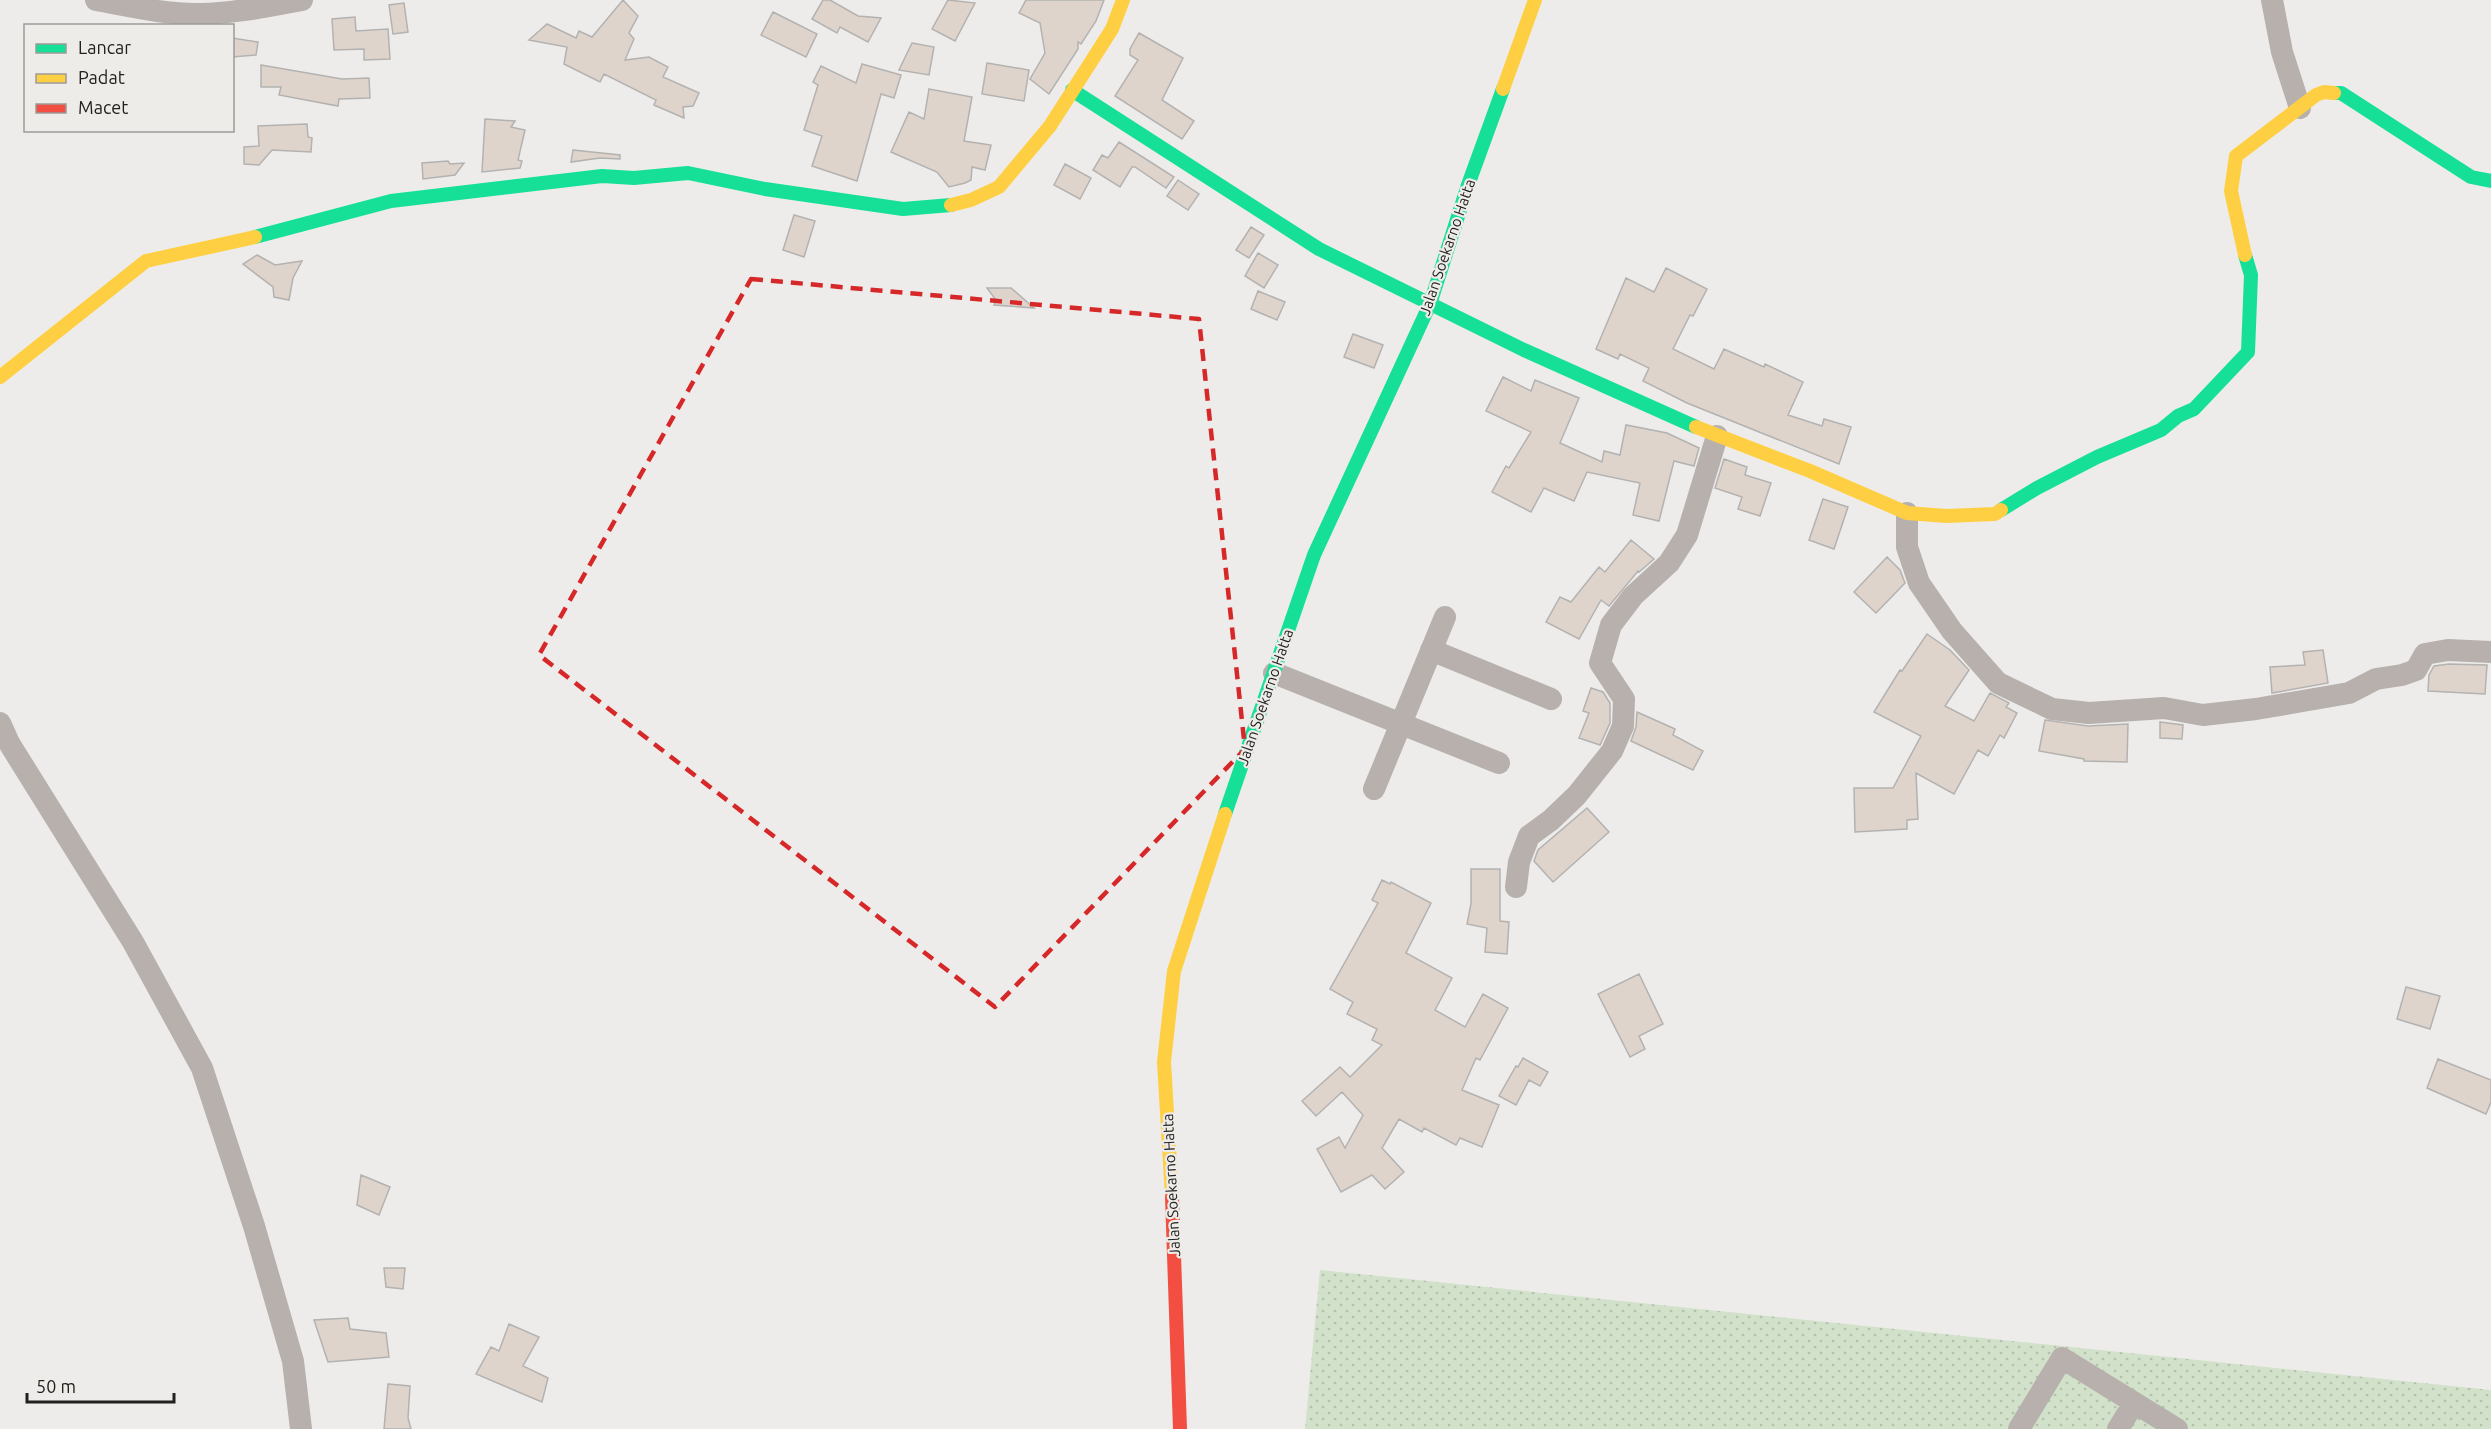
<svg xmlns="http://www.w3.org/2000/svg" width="2491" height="1429" font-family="Ubuntu,sans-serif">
  <defs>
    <pattern id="grass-dots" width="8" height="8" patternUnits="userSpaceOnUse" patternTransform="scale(1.5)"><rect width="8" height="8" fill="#d2e2ca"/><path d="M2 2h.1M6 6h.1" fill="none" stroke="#b4c2ad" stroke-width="1.8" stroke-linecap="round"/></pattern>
  </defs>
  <rect width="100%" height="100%" fill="#edecea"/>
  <path fill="url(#grass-dots)" d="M1320,1270L2491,1390V1429H1305Z"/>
  <path fill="#dfd4cb" stroke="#b3b2b1" stroke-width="1.5" d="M623,0L638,16L629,33L634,39L625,60L649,57L668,67L663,77L699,93L693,106L683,107L684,118L654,105L656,100L604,74L600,82L564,64L567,47L529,40L547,24L576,38L579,31L592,37Z
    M823,0H830L858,16L881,18L868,42L840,27L837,33L812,19Z
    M948,0L975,3L955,41L932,29Z
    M1026,0H1104L1096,21L1081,44L1078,42V49L1049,94L1030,79L1045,53L1040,23L1019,13Z
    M404,3L408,32L393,34L389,5Z
    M773,12L817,34L806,57L761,35Z
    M355,17L356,31L388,29L390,59L364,60V49L334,50L332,19Z
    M1139,33L1183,58L1162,100L1194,121L1182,139L1115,96L1138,60L1130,55V49Z
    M232,38L258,42L256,55L232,57Z
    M912,43L934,47L929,75L899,70Z
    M987,63L1029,70L1024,101L982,94Z
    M862,64L901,75L894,98L881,94L857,181L812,166L822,136L804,130L818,85L813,82L821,66L856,83Z
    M261,65L342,79L369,78L370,98L339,99L338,106L279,95L281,87H261Z
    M929,89L972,97L964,141L991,145L985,170L972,167L971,180L965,183L949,187L937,172L891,152L909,112L924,119Z
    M485,119L515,121L511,127L525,130L518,160L522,161L520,168L482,172Z
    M307,124L308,137L312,138L311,152L272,150L259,165L244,164V147L259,146L258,126Z
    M1119,142L1174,177L1166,188L1135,167H1132L1120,187L1093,170L1102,155L1108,158Z
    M573,150L620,155V159L600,158L571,162Z
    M448,161L450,164L464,163L455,175L423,179L422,163Z
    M1065,164L1091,178L1080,199L1054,185Z
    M1178,180L1199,194L1188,210L1167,196Z
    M794,215L815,221L804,257L783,250Z
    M1251,227L1264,235L1249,258L1236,250Z
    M1258,253L1278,265L1264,288L1245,276Z
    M257,255L275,265L302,261L293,278L289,300L274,297L273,287L243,264Z
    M1666,268L1707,289L1693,316L1690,315L1673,349L1714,369L1724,349L1764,367L1765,364L1803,382L1788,415L1822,426L1824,419L1851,427L1839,464L1687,403L1643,381L1649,368L1620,354L1618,359L1596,349L1626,278L1654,292Z
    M987,288H1011L1034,308L994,305L996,300Z
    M1258,291L1285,302L1277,320L1251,309Z
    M1353,334L1383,345L1374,368L1344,357Z
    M1503,377L1531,391L1535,380L1579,398L1560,443L1602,462L1604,451L1620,455L1626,425L1667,433L1699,448L1694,466L1674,461L1659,521L1633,515L1640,483L1587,472L1574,501L1544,488L1531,512L1492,492L1506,466L1509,468L1531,432L1486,411Z
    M1724,459L1747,467L1745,475L1771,483L1760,516L1738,509L1742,497L1715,488Z
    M1823,499L1848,507L1834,549L1809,540Z
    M1631,540L1654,559L1639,572L1638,571L1609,606L1601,600L1579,639L1546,622L1560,597L1571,602L1599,567L1605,572Z
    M1887,557L1900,570L1905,583L1876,613L1854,592Z
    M1927,634L1950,650L1969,670L1945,706L1974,721L1990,693L2009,703L2006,707L2017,713L2004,738L2000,735L1988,756L1978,750L1954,794L1916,773L1918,819L1907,820V829L1855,832L1854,788H1893L1921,736L1874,712L1900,670L1902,671Z
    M2323,650L2328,683L2272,693L2270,667L2305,665L2303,652Z
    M2449,664L2487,665L2485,694L2428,691L2429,675L2434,666Z
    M1591,688L1603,692L1610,703V723L1600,745L1579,738L1589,713L1583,711Z
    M1637,712L1675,729L1673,735L1703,751L1693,770L1631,741L1636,727Z
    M2045,720L2088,726L2128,724L2127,762L2084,761V759L2039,751Z
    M2160,722L2183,725L2182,739L2160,738Z
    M1587,808L1609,832L1553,882L1534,861L1538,850Z
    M1471,869H1500V921L1509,922L1507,954L1485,952L1487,928L1467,924L1471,904Z
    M1382,880L1390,884L1391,882L1431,903L1406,953L1452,978L1435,1010L1465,1027L1483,994L1508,1008L1480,1060L1476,1058L1462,1090L1499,1105L1482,1147L1460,1138L1456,1145L1424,1128L1422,1132L1399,1119L1382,1148L1404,1172L1385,1189L1372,1175L1341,1192L1317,1149L1339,1137L1345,1148L1363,1115L1342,1092L1316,1116L1302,1101L1340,1067L1350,1077L1382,1045L1372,1040L1377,1029L1347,1014L1353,1002L1330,989L1378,903L1372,900Z
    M1639,974L1663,1024L1639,1036L1645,1049L1630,1057L1598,994Z
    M2406,987L2440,996L2430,1029L2397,1019Z
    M1523,1058L1548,1072L1540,1086L1529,1080L1516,1105L1499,1096L1516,1066L1518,1067Z
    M2438,1059L2491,1080V1102L2486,1114L2427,1088Z
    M361,1175L390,1187L379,1215L357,1205Z
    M384,1268H405L403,1289L386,1287Z
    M348,1318L350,1329L386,1333L389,1357L328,1362L314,1320Z
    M509,1324L539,1337L523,1366L548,1378L542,1402L476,1374L491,1347L499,1351Z
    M388,1384L410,1386L408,1418L411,1429H384Z"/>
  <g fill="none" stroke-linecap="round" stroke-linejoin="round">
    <path stroke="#b7b0ad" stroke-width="22" d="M96,0C130,6 167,15 201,14C236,13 269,6 302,0
      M2272,0L2282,52L2300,108
      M1907,513V547L1919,583L1952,631L1998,683L2052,709L2089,713L2164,708L2203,715L2256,709L2349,693L2376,679L2402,675L2416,670L2425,654L2448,650L2491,652
      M1431,650L1551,699
      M1274,673L1499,763
      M0,723L9,743L133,942L202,1068L254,1226L293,1361L301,1429
      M1374,789L1445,617
      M1516,887L1519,862L1529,836L1551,820L1577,795L1612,751L1623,726L1624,699L1600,663L1611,625L1633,596L1669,563L1687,535L1717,436
      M2019,1429L2062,1358L2177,1429
      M2118,1429L2134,1403"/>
    <path stroke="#16e098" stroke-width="14" d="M1072,90L1319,249L1524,350L1696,427
      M2334,93H2341L2471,177L2491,181
      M255,237L391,201L602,176L634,178L688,173L765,189L903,209L951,205
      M2001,510L2037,488L2097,457L2161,430L2178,416L2194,409L2248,352L2251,275L2245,255
      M1225,814L1314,555L1430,304L1468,185L1503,89"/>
    <path stroke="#ffcf43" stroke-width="14" d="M1503,89L1535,0
      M951,205L971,200L999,187L1050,126L1112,29L1123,0
      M2245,255L2231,191L2236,156L2316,95L2324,92L2334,93
      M0,377L146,261L255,237
      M1696,427L1810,471L1907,513L1946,516L1995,514L2001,510
      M1172,1197L1164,1062L1174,971L1225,814"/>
    <path stroke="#f24e42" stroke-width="14" d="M1172,1197L1180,1429"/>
  </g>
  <path fill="none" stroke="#d62828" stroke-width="4.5" stroke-dasharray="12 8" stroke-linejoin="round" d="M751,279L1199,319L1245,749L995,1007L539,655Z"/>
  <g text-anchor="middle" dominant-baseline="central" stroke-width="4.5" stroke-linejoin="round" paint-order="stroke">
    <g font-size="15" fill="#222120" stroke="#eeece9">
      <text transform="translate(1447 247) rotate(-71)">Jalan Soekarno Hatta</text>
      <text transform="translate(1265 697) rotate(-71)">Jalan Soekarno Hatta</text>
      <text transform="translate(1171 1185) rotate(-93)">Jalan Soekarno Hatta</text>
    </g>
  </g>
  <rect x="24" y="24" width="210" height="108" fill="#eeece9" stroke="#9c9b99" stroke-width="1.5"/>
  <rect x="36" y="44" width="30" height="9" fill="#16e098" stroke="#9c9b99" stroke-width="1.5"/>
  <text x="78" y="54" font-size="18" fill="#222120">Lancar</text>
  <rect x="36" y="74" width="30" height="9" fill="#ffcf43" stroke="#9c9b99" stroke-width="1.5"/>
  <text x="78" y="84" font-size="18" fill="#222120">Padat</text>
  <rect x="36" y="104" width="30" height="9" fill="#f24e42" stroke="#9c9b99" stroke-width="1.5"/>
  <text x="78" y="114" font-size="18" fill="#222120">Macet</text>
  <path d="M27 1393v9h147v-9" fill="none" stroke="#222120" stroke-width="3"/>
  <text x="36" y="1393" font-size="18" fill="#222120" stroke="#eeece9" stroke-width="4.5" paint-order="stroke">50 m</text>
</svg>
